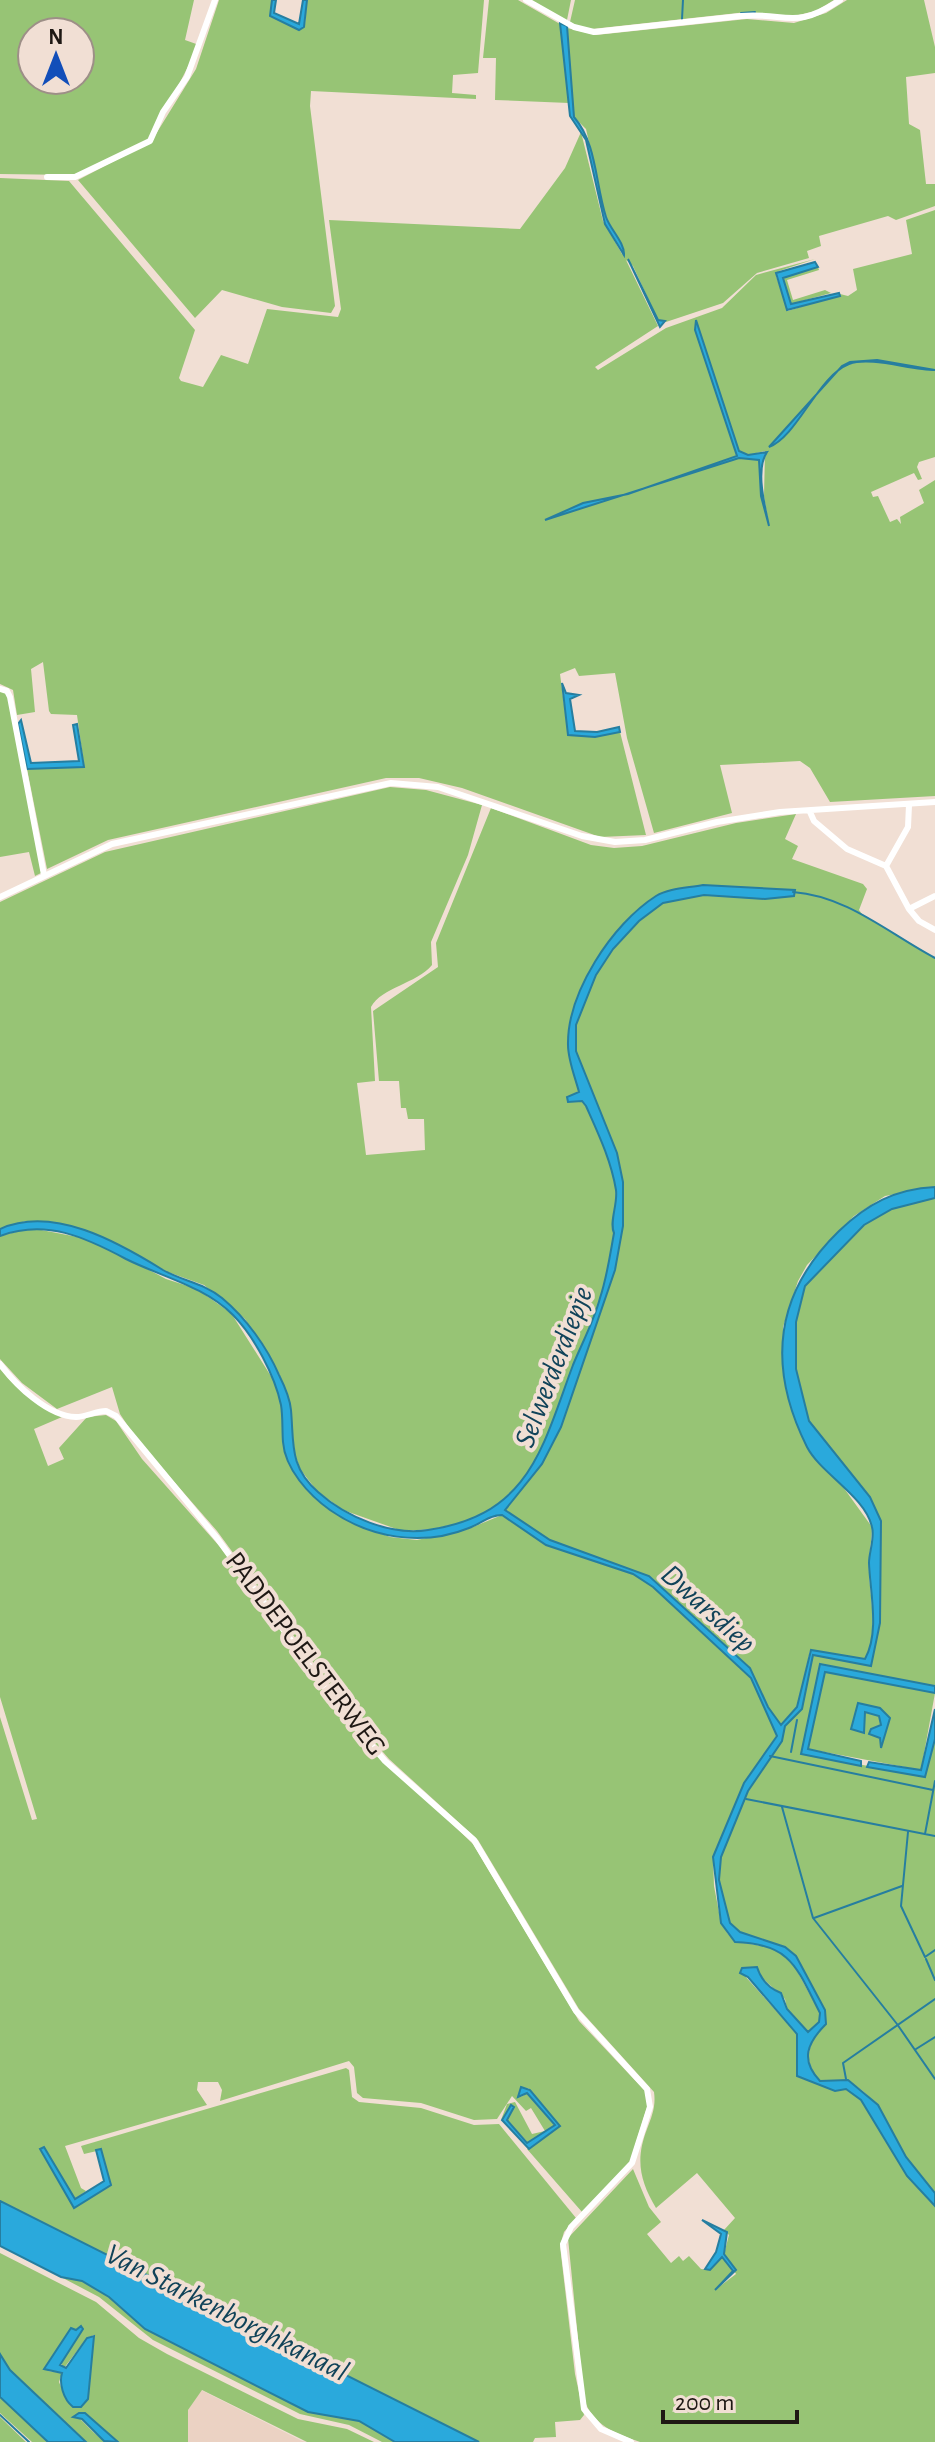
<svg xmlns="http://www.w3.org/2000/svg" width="935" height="2442" font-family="'Alegreya Sans',sans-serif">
  <rect width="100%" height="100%" fill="#f1dfd4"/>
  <path fill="#ebd2c3" d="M201,2390L302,2441L307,2442H188V2410Z"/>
  <path fill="#97c475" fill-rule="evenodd" d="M0,0H194L185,40L199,45L151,139L75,175L0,174ZM32,32H80V80H32Z
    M219,0H272L270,16L300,30L305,24L307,0H484L478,73L453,75L452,93L476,95V99L311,91L310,106L335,306L331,313L282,307L222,290L195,318L78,180L151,142L196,69Z
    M489,0H518L560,24L569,103L495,100L496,58H483Z
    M530,0H571L567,20L570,22L575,0H834L816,11L789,17L747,12L592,29L579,27Z
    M847,0H924L935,47V73L906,77L909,124L920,130L926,184H935V206L896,220L888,216L819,236L821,246L807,251L809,258L757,273L723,303L666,322L658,320L633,266L626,260L658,326L595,367L598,370L666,328L722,308L756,275L815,259L779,271L776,276L788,311L840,294L848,296L857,290L853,269L912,254L906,220L935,210V457L919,462L917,467L922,479L918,480L914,473L871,492L873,497L878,496L890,522L897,519L901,524L900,517L924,503L919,490L935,480V796L830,802L810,768L800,761L720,765L732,813L654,833L627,738L615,673L579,676L575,668L560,674L568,735L595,737L620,732L646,835L600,837L462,788L419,778H386L108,840L47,869L27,769L84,765L77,715L51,714L49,711L43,662L31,669L35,712L17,715L13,690L0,684V178L69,181L195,330L179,378L181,381L203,387L221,355L248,364L267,309L338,317L341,309L329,220L520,229L565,168L581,132L603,221L622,254L624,249L606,218L586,129L574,117L567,28L596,35L747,19L794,23L826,13ZM696,321L739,451L748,455L765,451L764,496L769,526L761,496L759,459L737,456L695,330Z
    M818,267L819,270L787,280L793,300L825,290L831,293L791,304L783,278Z
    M0,691L8,694L43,872L35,876L29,852L0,857Z
    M390,787L426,790L482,805L468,855L431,942L432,965C416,984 382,987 371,1007L375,1081L357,1083L366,1155L425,1150L424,1119H408L406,1108H401L399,1081H379L373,1011L438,967L436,943L491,808L591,845L614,848L642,846L736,823L796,814L785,839L798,846L792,859L863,884L867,889L859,910L862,914L935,958V1187L885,1196L854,1216L807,1265L798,1281L783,1327L796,1422L872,1527C872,1537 870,1548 869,1558C867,1590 881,1629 865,1659L810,1651L797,1708L781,1725L768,1707L750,1668L649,1576L550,1540L505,1510L542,1464L509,1501L464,1522L433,1529L402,1531L343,1510L317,1491L300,1469L291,1442V1410L279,1373L245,1319L204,1285L165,1271L95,1234L26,1221L0,1229V902L105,852Z
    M935,1198V1686L820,1664L801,1753L925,1777L935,1739V2193C898,2166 890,2096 845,2081C839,2079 827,2081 820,2081C798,2057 813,2040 826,2015L825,2010L796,1956L785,1947L740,1932L730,1923L719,1880L721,1857L748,1791L782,1741L785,1726L802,1709L813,1655L871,1665L880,1623L881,1521L870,1497L809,1421L796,1369V1322L805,1286L864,1225L892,1209Z
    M31,1228L93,1240L166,1279L197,1289L231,1313L274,1381L282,1408V1438L305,1488L354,1523L390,1537L417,1540L468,1529L502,1515L546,1545L633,1574L653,1587L751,1678L777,1736L713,1857L714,1886L721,1923L728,1934L739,1942L768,1947L790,1958L820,2013L819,2022L808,2032L787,2009L785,1999L759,1975L758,1969L744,1975L797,2034V2075C815,2078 826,2092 846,2089L861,2100L907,2176L935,2206V2442H640C615,2433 593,2426 584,2399L568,2238L633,2169L649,2207L661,2222L647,2234L671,2263L679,2256L683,2261L689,2256L701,2269L709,2270L722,2257L733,2271L715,2290L736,2274L724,2254L729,2235L724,2230L735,2218L697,2173L656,2208C640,2181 635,2160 647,2129C652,2116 656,2106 654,2092L579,2009L478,1840L389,1759L356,1721L217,1531L136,1438L120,1414L112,1387L57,1409L22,1383L0,1359V1236Z
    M0,1368L10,1380L62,1417L34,1429L48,1466L64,1459L59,1448L87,1417L106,1415L116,1421L142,1459L221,1548L347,1722L473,1844L579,2021L647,2093V2107L630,2162L582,2212L527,2149L560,2126L528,2088L521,2097L527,2093L555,2126L529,2144L507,2120L514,2107L501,2120L507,2104L515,2102L532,2134L545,2131L531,2108L526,2111L512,2096L497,2119L474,2120L421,2103L363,2098L357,2093L354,2067L349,2061L220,2101L222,2090L218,2082H198L197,2090L207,2105L65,2146L81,2188L86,2191L75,2199L42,2147L43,2155L74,2208L111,2185L101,2150L84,2154L81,2146L346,2068L349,2070L352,2097L359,2102L421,2108L474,2125L499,2124L576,2218L564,2232L560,2246L575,2374L584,2415L580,2420L555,2422L556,2437L535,2438L533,2442H479L0,2201V1717L32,1820L37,1819L0,1697Z
    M825,1672L935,1693L921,1770L808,1749Z
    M0,2253L96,2302L139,2338L167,2354L298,2419L347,2429L374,2442H307L202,2390L188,2410V2442H118L85,2413L79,2418C89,2427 98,2440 112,2442H86L10,2370L0,2354ZM72,2328L75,2330L60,2362L64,2368L87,2338L94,2335V2339L89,2391L67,2401L59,2382L62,2373L48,2371Z
    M61,2277L82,2281L109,2297L145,2329L308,2412L359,2421L395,2442H382L349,2425L300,2414L153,2340L99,2297Z
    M0,2397L48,2442H32L0,2413Z
    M0,2417L26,2442H0Z"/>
  <path fill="#2aa9dc" stroke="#267ea0" stroke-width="2" d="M272,0H276L274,13L299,24L303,0H307L304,27L299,30L270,16Z
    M560,23L567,26L574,117C597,144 595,182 606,217C610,229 625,243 624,255L605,224L586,140L570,116Z
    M628,259L658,320L665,321L660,327Z
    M815,262L818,267L783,278L791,304L839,293L840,296L787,310L776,273Z
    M696,320L739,451L748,455L767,452C755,470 765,506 769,526L761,496L759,460L739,458L545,520L583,503L628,494L737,456L695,330Z
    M877,360L935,370C910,370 871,356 849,364C818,376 797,437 769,447L842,366L850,362Z
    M562,683L566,693L579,695L570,699L575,731L597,732L619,727L620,732L595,737L568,735Z
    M21,720L31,763L79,761L73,725L77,724L84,767L27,769L18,724Z
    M703,885L795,890L794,896L765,899L704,895L663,903L639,921L613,949L596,975L576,1025V1051L617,1153L623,1182V1226L615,1270L561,1427L542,1464L505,1510L550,1540L649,1576L750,1668L768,1707L781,1725L797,1707L811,1650L865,1659C880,1632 870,1592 869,1563C869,1552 875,1538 872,1527C865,1496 821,1474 807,1447C767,1367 774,1294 839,1231C867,1204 895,1189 935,1187V1198L892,1209L864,1225L805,1286L796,1322V1369L809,1421L870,1497L881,1521L880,1623L871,1666L813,1655L802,1709L785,1726L782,1741L748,1791L721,1857L719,1880L730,1923L740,1932L785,1947L796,1956L825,2010L826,2024C807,2043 800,2060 820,2081L848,2080L878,2105L906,2157L935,2193V2206L907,2176L861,2100L846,2089L835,2091L797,2076V2034L748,1977L740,1973L742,1968L757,1967C761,1980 768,1988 781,1993L787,2009L808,2032L819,2022L820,2013C796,1966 791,1944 735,1942L721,1923L713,1857L744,1783L777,1736L751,1678L653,1587L633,1574L546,1545L502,1515C489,1515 480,1524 469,1528C422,1547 370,1538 330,1510C309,1495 285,1469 283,1442C282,1430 283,1417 281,1405C275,1376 254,1336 233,1315C204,1286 162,1277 126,1259C85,1237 46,1219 0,1236V1229C53,1205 118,1242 163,1270C182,1281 204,1283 222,1298C246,1318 267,1347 279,1375C284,1385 290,1399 291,1410C294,1443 289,1467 318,1492C346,1517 391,1536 428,1530C530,1515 542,1448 573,1365C582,1343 594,1321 600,1298C607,1277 610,1255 614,1233C609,1222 618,1204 616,1190C611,1160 598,1133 586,1106L582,1101L568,1102L567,1097L579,1092C575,1077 568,1060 568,1045C567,993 612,924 656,896C669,888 688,888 703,885Z
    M820,1664L935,1686V1693L825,1672L808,1749L861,1761V1766L801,1754Z
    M858,1703L880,1708L890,1718L881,1748L880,1738L869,1734L871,1729L881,1725L879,1716L865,1712L864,1733L851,1729Z
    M935,1709V1739L925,1777L867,1767L869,1762L921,1770Z
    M521,2087L530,2090L560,2126L529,2149L502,2120L511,2105L514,2107L507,2120L527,2143L555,2125L527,2093L518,2097Z
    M44,2147L75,2199L104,2181L96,2150L101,2149L111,2185L74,2208L40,2149Z
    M0,2201L479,2442H395L359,2421L308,2412L145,2329L109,2297L82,2281L61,2277L0,2246Z
    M702,2220L727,2232L724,2254L736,2270L715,2290L733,2271L722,2257L710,2270L705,2269L716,2252L721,2234Z
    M81,2326L83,2329L60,2365L66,2368L87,2338L94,2336L88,2399L81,2407H73C63,2399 59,2383 62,2373L44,2369L71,2328L76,2330Z
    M0,2354L10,2370L86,2442H48L0,2397Z
    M79,2413H85L118,2442L104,2441L82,2419L73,2417Z"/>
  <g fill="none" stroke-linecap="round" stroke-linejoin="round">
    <path stroke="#267ea0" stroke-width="2" d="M741,13L755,12
      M682,19L683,0
      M793,892C847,896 888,933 935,958
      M791,1752L797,1720
      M770,1756L933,1790
      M746,1799L935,1836
      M782,1807L813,1918L897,2024L935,2079
      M908,1832L901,1906L925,1957L935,1950
      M925,1834L935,1781
      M814,1918L902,1886
      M926,1959L935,1980
      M916,2049L935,2037
      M846,2079L843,2063L935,1999
      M0,2415L29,2442"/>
    <path stroke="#fff" stroke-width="6" d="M526,0L574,27L594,32C643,27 692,21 741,16C787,12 794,31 840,0
      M47,177H75L150,141L163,112L187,77L215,0
      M0,689L7,691L10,697L44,875
      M810,812L814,821L847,849L886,866L909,909L935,896
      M886,866L908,827L909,805
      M0,897L112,844L391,783L438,787L582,836L615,842L645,840L717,822L780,812L935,802
      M909,909L919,921L935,930
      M0,1364C16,1385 47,1416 76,1417C86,1417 96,1411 106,1411L116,1416L217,1538L340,1708L385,1761L474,1840L576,2011L647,2089L650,2107L632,2163L571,2227L563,2244L584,2409L601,2429L631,2442"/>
  </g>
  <g text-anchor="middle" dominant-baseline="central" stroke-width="8" stroke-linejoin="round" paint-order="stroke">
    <g font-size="28" fill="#1e1814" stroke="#f1dfd4">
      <text transform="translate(305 1654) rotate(53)">PADDEPOELSTERWEG</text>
    </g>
    <g font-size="30" font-style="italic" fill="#114359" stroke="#f1dfd4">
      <text transform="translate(554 1367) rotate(-69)">Selwerderdiepje</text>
      <text transform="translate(708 1609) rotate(42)">Dwarsdiep</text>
      <text transform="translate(227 2313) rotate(27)">Van Starkenborghkanaal</text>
    </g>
  </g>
  <g transform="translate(56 56)"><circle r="38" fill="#f1dfd4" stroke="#9d8f87" stroke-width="2"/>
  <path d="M0-6L14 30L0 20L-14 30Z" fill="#124eb9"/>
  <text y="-12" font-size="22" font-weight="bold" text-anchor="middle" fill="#1e1814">N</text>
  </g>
  <path d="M663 2410v12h134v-12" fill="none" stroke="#1e1814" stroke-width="4"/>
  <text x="675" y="2410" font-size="24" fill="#1e1814" stroke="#f1dfd4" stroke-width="6" paint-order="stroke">200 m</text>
</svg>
